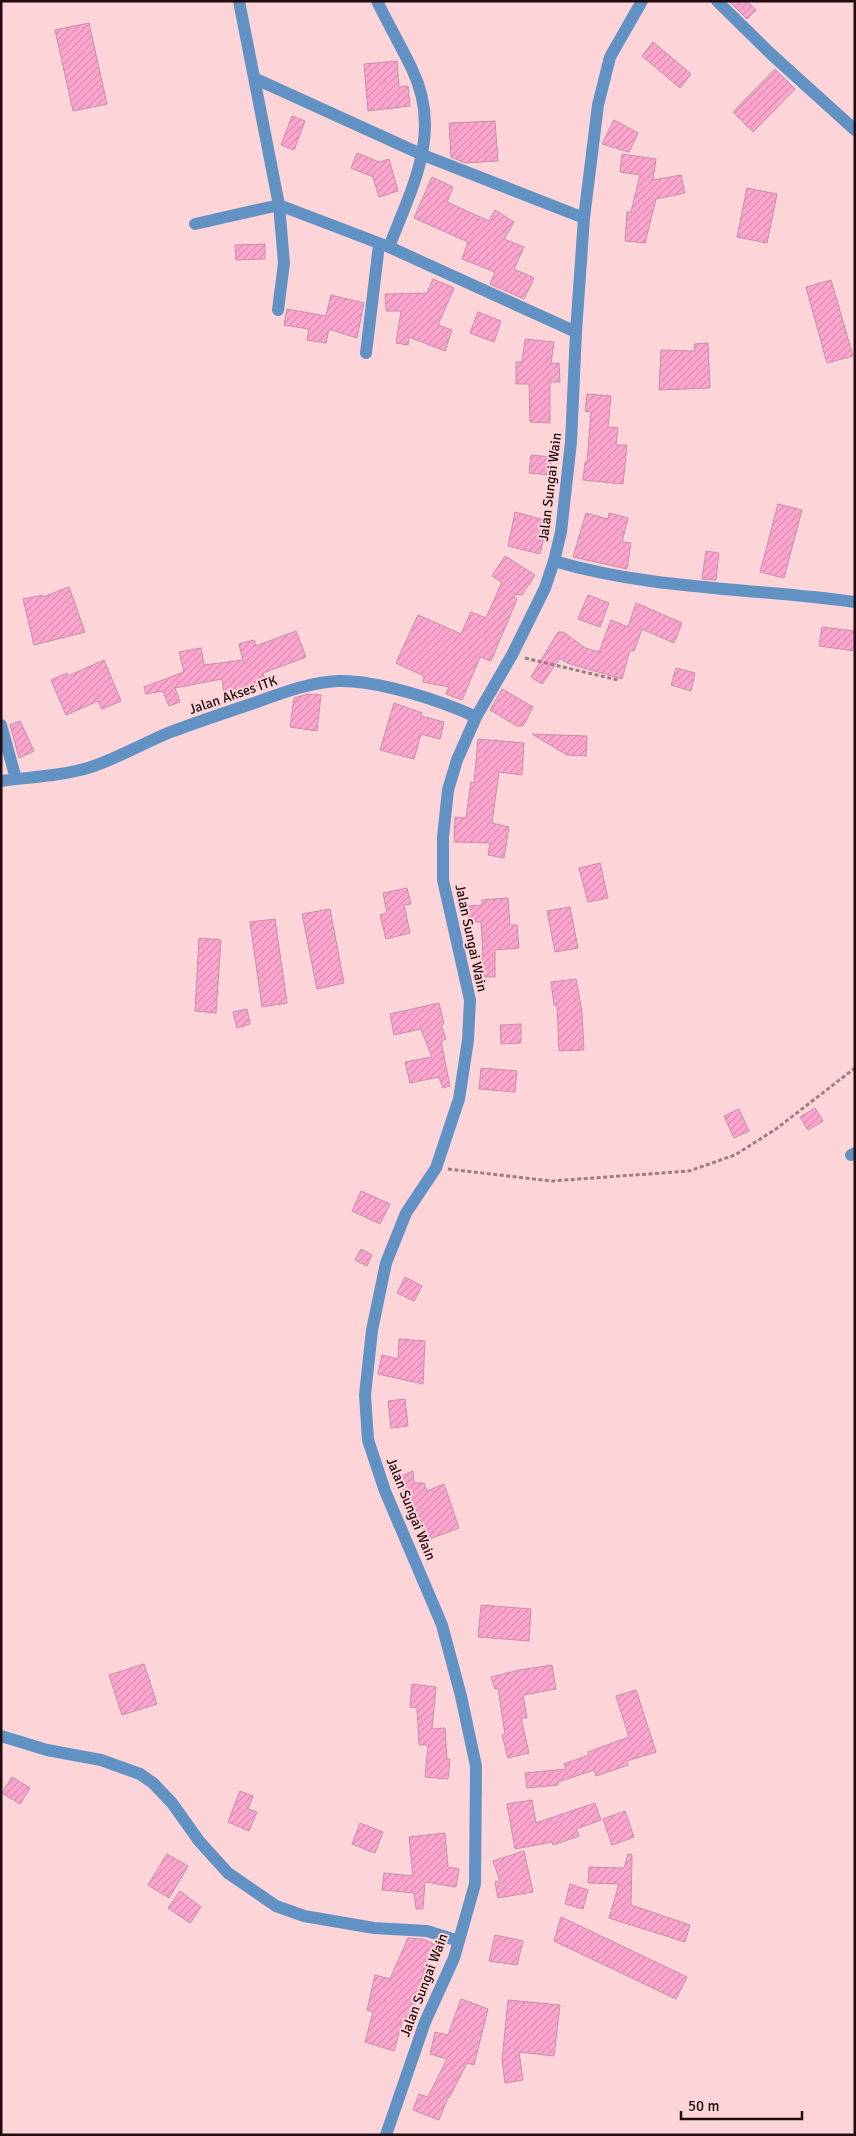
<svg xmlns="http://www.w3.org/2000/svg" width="856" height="2136" font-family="Signika,sans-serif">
  <defs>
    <pattern id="building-hatch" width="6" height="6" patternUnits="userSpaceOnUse" patternTransform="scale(1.25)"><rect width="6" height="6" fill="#fca5ce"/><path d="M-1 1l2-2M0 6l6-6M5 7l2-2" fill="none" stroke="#d88db0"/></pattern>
  </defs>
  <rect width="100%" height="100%" fill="#fdd5d9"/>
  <path fill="url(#building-hatch)" stroke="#c890a9" d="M729,1H747L756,10L747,19Z
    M89,23L107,104L73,111L55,30Z
    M653,42L691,74L680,88L642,56Z
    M397,61L399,87L408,86L410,106L368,111L364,64Z
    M775,69L795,89L753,132L733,112Z
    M292,116L305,121L294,150L281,145Z
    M614,120L638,133L629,152L602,144Z
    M495,121L498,161L465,163L451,157L449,123Z
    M357,153L379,162L389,159L398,191L379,197L373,177L351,168Z
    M622,154L656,159L653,180L681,175L685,193L656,199L645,243L625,241L627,212H631L640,175L620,172Z
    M432,177L453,187L447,202L489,221L495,210L514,222L504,239L524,247L514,269L534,278L524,299L490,284L495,272L462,259L468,242L414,218Z
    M747,188L777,194L767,243L737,237Z
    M265,244V259L236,260L235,245Z
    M433,279L454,288L438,325L452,330L445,351L409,337L408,345L396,343L401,311H386L385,294L427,293Z
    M831,280L853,356L827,363L806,287Z
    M331,295L364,303L357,338L329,329L326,343L307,340L309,329L284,325L287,309L326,316Z
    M478,312L501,321L494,342L470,333Z
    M525,339L554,342L551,364L559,363L560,382H550V423L530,422L529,384H516V362H522Z
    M708,343L710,388L659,390L661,350L695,351L694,344Z
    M587,394L611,396L608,427L618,428L616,445H627L623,484L583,480L585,462H587L591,412L585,411Z
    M531,455L552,457L550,475L529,473Z
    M778,504L802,510L784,578L760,572Z
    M515,512L548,521L540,554L508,546Z
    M586,513L608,519L609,513L628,518L622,542L631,543L627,569L573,557Z
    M706,551L719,553L716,580L702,579Z
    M505,556L535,575L522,595L516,594L514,597L517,599L491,661L480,657L462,700L446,694L449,687L423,682L424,676L396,663L418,615L461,634L471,612L486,618L502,582L492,576Z
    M69,587L85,632L34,645L23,599L43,595V597Z
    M588,595L609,603L600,627L578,619Z
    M636,603L682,623L674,643L642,629L634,651L630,650L622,679L567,663L560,658L542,684L531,677L558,632H563L585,648L599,652L611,620L628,627Z
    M822,627L855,631V651L819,646Z
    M296,631L306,657L263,673L266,684L224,694L222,679L175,688L180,702L169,706L163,691L146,694L144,687L184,672L179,652L201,648L204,665L243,660L239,644L254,640L256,646Z
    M104,660L121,701L102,709L98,701L66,715L51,680L67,673L68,676Z
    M676,668L695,673L691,691L671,685Z
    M502,689L533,707L523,726H517L490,710Z
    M308,694L321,695L317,731L290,727L294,698Z
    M394,703L422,713L421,716L444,722L440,739L421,734L414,759L380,750Z
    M20,721L34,751L19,758L10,725Z
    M532,734L587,736L586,756L567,755Z
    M478,739L524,743L522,775L499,772L492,823L509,827L504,858L488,855L490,843L454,842L455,817L466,818L471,782L474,783Z
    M600,863L608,898L588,902L579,868Z
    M407,888L411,904L404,905L410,933L386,939L380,915L387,913L383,893Z
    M508,898L510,925H517L519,948L495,950V977H485L484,973H481V955H483L481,922H469L468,906L482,905V900Z
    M570,907L578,948L555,952L547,911Z
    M330,909L344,983L317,989L302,914Z
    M275,919L287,1003L262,1007L250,922Z
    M199,938L221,940L216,1013L195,1011Z
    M576,979L582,1012L584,1050L559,1051L557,1005H554L551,982Z
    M439,1003L444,1024L441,1025L446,1039L441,1041L450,1086L443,1088L439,1077L410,1083L405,1062L432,1057L421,1029L394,1035L390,1014Z
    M247,1009L250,1024L237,1028L233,1012Z
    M521,1024V1043L501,1044L500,1025Z
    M481,1068L517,1071L515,1092L479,1089Z
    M815,1108L823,1121L808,1130L800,1117Z
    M739,1109L749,1131L734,1138L724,1116Z
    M361,1191L390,1204L380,1224L352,1211Z
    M361,1249L372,1255L367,1266L355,1260Z
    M405,1277L422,1286L414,1301L397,1293Z
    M399,1339L425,1341L423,1384L378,1374L382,1355L398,1359Z
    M405,1399L408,1426L391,1428L388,1401Z
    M413,1471L414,1483H424L427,1491L444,1484L459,1528L427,1540L419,1520L413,1523L399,1477Z
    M481,1605L531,1609L529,1641L478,1637Z
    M144,1664L157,1704L122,1715L109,1675Z
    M552,1665L556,1689L523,1695L527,1718H521L529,1753L508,1758L502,1735L505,1734L498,1688L495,1689L491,1677L519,1670Z
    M412,1684L436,1687L432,1729L445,1728L447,1759H450L448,1779L425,1777L428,1745H419L417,1708L410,1707Z
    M636,1690L656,1752L627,1761L628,1765L596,1776L594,1770L558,1782V1785L527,1788L525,1773L566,1769L564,1764L589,1755L588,1752L629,1737L616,1696Z
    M12,1777L30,1788L20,1804L2,1793Z
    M240,1791L253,1796L248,1809L257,1812L249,1831L228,1822Z
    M532,1800L536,1823L595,1803L601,1820L576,1829L579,1836L553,1845L552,1842L515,1849L507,1804Z
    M625,1811L634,1837L612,1845L603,1819Z
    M360,1823L383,1832L375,1853L352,1844Z
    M445,1833L448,1867L459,1869L456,1887L425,1882L423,1909H416L414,1893L382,1890L384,1873L413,1876L409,1837Z
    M524,1851L533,1892L498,1898L495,1882L500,1881L493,1861Z
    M167,1854L188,1866L169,1898L148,1885Z
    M628,1854L632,1855L631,1905L690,1925L685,1942L609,1918L619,1884L588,1883L589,1867L624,1868Z
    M570,1884L588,1890L583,1909L565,1904Z
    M180,1891L201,1907L190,1923L168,1908Z
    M561,1917L687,1977L676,1999L554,1941Z
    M495,1935L523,1941L517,1965L489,1961Z
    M408,1938L423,1939L436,1945L422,1976L411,2021L403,2019L394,2051L365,2042L373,2012L367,2010L375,1975L390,1979Z
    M461,1999L488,2009L474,2065L467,2063L449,2098L448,2097L439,2120L413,2110L419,2094L428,2097L447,2059L430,2054L435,2032L448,2035Z
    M508,2000L560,2005L554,2056L519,2052L523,2080L505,2083L502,2060Z"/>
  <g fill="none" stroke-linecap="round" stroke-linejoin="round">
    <path stroke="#9d7d81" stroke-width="3" stroke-dasharray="4 2.5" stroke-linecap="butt" d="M525,658L618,680
      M448,1169L552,1181L689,1171L735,1155L776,1129L855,1068"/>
    <path stroke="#6292c3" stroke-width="12" d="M239,1L279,205L284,263L278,310
      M377,1C388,24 401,46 412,69C443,133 412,187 389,247
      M717,1L771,54L855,130
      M256,79L423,155L584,218
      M195,224L279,205L389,247L576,332
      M366,353L379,245
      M554,561C652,590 754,588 855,602
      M1,725L16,779
      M1,781C31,777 62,776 91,767C118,758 142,744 168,733C197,722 227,712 257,702C282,693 311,682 338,681C377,680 440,700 476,717
      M851,1155L855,1153
      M1,1736L47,1750L101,1760L140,1774L153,1783L172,1803L199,1841L228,1873L276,1906L304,1916L374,1928L427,1931L459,1941
      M386,2135L425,2022L454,1958L475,1884L476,1766L461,1696L442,1625L385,1491L368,1440L365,1395L372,1330L386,1263L406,1213L436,1168L459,1099L468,1040L470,1000L443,880V837L448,790L457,760L476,717L512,655L545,588L554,561L561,532L571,442L576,332L584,218L598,105L610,57L642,1"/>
  </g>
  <g text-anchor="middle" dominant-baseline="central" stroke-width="4" stroke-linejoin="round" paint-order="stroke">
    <g font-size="14" fill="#210b0f" stroke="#fdd5d9">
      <text transform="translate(550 487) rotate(-83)">Jalan Sungai Wain</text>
      <text transform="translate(233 695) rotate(-19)">Jalan Akses ITK</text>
      <text transform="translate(471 938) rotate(78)">Jalan Sungai Wain</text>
      <text transform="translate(411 1509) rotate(68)">Jalan Sungai Wain</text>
      <text transform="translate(424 1985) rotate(-69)">Jalan Sungai Wain</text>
    </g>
  </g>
  <rect width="856" height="2136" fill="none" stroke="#210b0f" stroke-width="5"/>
  <path d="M681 2111v8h121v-8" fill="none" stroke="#210b0f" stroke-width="2.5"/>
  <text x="688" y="2111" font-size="15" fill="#210b0f" stroke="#fdd5d9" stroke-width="4" paint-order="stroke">50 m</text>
</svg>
